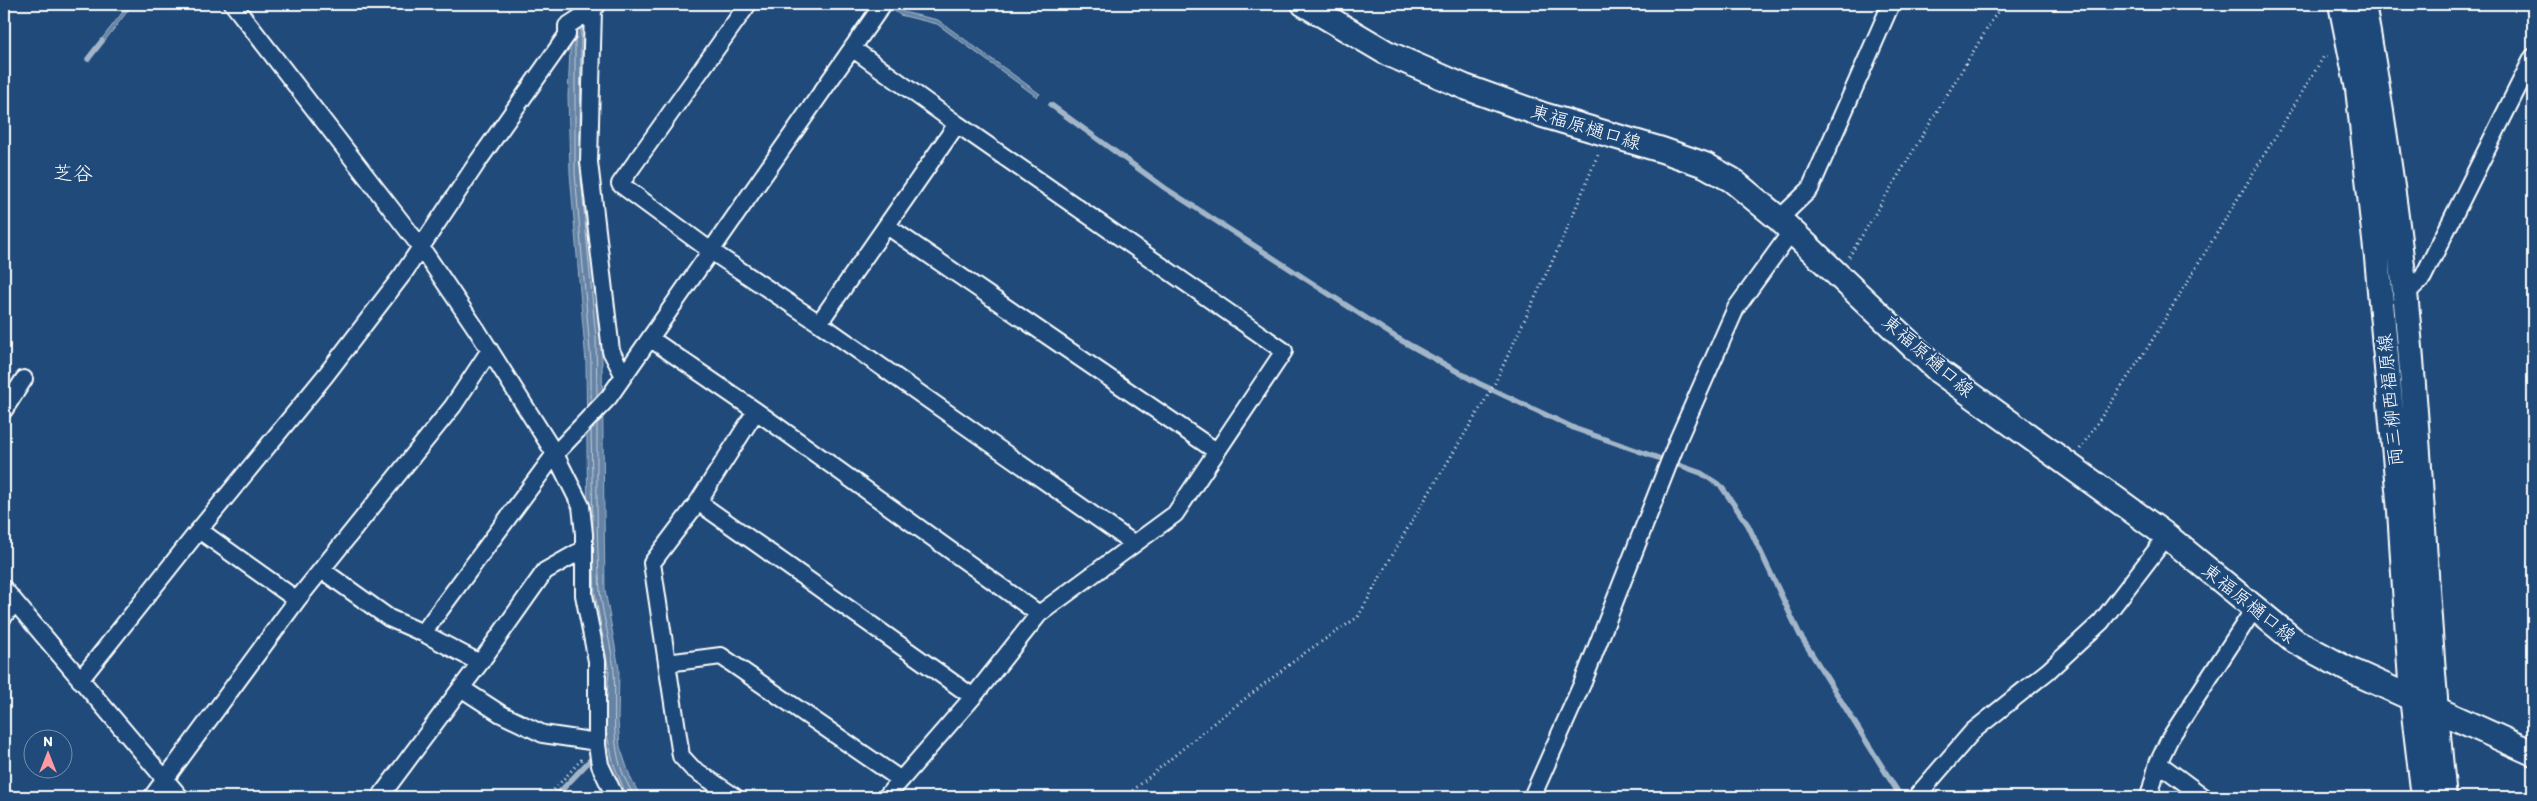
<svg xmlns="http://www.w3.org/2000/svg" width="2537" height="801" font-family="Itim,'Klee One',sans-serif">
  <rect width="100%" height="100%" fill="#1f4a7a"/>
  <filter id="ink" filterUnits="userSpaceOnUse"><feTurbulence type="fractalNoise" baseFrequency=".02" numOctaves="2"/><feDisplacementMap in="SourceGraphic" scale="10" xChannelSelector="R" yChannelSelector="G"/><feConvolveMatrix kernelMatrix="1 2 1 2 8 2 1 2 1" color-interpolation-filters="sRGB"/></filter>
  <g filter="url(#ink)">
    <path fill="#6583a4" stroke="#a3b5c8" d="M129,4H133L100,47L97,45Z
      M572,4H587L602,361L605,590L619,669L618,721L620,747L631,779L641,797H623L609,767L602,742L588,533L586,362L570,173L568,96Z
      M884,4H892L903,12L938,20L1040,94L1037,97L937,24L900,15Z"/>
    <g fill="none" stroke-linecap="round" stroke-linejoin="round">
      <path stroke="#c1cddb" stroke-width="1" d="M575,39V173L591,362V402
        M580,139L581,28
        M581,178L596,339L597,396
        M597,423C597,478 596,536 600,591C603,619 612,646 614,672C617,717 607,755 635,797
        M591,429L593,527
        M593,547L595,593L609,672L606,707
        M606,731L614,765L627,797"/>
      <path stroke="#a3b5c8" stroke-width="5.5" d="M88,59L102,41
        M1051,105L1165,188L1397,338L1478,383L1576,429L1701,473L1721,486L1748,525L1800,635L1901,797
        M555,797L595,755"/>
      <defs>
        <path id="minor" d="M233,4L420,246L477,330L555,454L581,506L584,534V595L597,661V745L600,765L615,797
          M598,4L593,9L589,162L611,351L624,376
          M748,4L620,184L711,251L819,323L1133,543
          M852,48L957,124
          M1779,219L1810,189L1891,4
          M887,226L1216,451
          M2405,295L2423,277L2533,57
          M819,323L957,124L1284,351L1175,514L1039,614L973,697L886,797
          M651,339L756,411L1039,614
          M4,410L24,379
          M698,502L973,697
          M199,530L325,376L403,274L479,160L567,35V26L593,9
          M322,570L389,618L423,633L555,454L609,397L883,4
          M4,589L180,797
          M297,600L453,406L490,350
          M4,616L15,602
          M423,633L480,663L461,688L501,714L543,734L597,742
          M480,663L545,571L584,549
          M667,663L721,656L901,780
          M80,680L199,530L297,600L152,797
          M2158,763L2204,797
          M380,797L461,688
          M735,797L692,768L681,756L652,563L698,502L756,411
          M1532,797L1583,682L1679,437L1736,308L1791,232
          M1916,797L1973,731L2048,671L2101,622L2167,536
          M2149,797L2158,763L2170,738L2254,609"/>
        <path id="secondary" d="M1304,4L1387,53L1465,87L1543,115L1662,150L1705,165L1732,180L1779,219L1940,372L2167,536L2295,641L2345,668L2533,753
          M2341,4L2358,89L2377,258L2400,511L2412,697L2424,797
          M2363,4C2380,100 2395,197 2405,293C2422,461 2426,630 2444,797"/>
      </defs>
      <use href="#minor" stroke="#fff" stroke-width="20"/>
      <use href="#secondary" stroke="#fff" stroke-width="28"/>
      <path stroke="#fff" stroke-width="3" stroke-dasharray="1 4" stroke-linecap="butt" d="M1849,257L2002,4
        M2080,449L2148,347L2324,56L2330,55
        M547,797L582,759
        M1125,797L1216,721L1306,652L1358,617L1403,536L1493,387L1565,234L1599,152"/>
      <use href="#minor" stroke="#1f4a7a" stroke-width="16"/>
      <use href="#secondary" stroke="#1f4a7a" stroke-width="24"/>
    </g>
  </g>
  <g text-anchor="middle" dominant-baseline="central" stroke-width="4" stroke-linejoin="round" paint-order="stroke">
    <g font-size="19" fill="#fff" stroke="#1f4a7a">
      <text transform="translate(1586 127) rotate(17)">東福原樋口線</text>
      <text transform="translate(1928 356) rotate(41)">東福原樋口線</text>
      <text transform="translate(2390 400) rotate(-95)">両三柳西福原線</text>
      <text transform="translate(2249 603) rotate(39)">東福原樋口線</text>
    </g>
    <g font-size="20" fill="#fff" stroke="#1f4a7a">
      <text x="73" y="173">芝谷</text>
    </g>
  </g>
  <rect width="2537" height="801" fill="none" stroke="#1f4a7a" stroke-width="20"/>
  <rect x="10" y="10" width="2517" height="781" fill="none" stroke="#fff" stroke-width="2" filter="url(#ink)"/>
  <g transform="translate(48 754)"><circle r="24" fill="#1f4a7a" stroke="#7992af"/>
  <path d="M0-4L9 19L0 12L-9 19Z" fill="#ff9aa2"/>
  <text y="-8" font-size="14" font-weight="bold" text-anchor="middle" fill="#ffffff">N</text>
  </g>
</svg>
